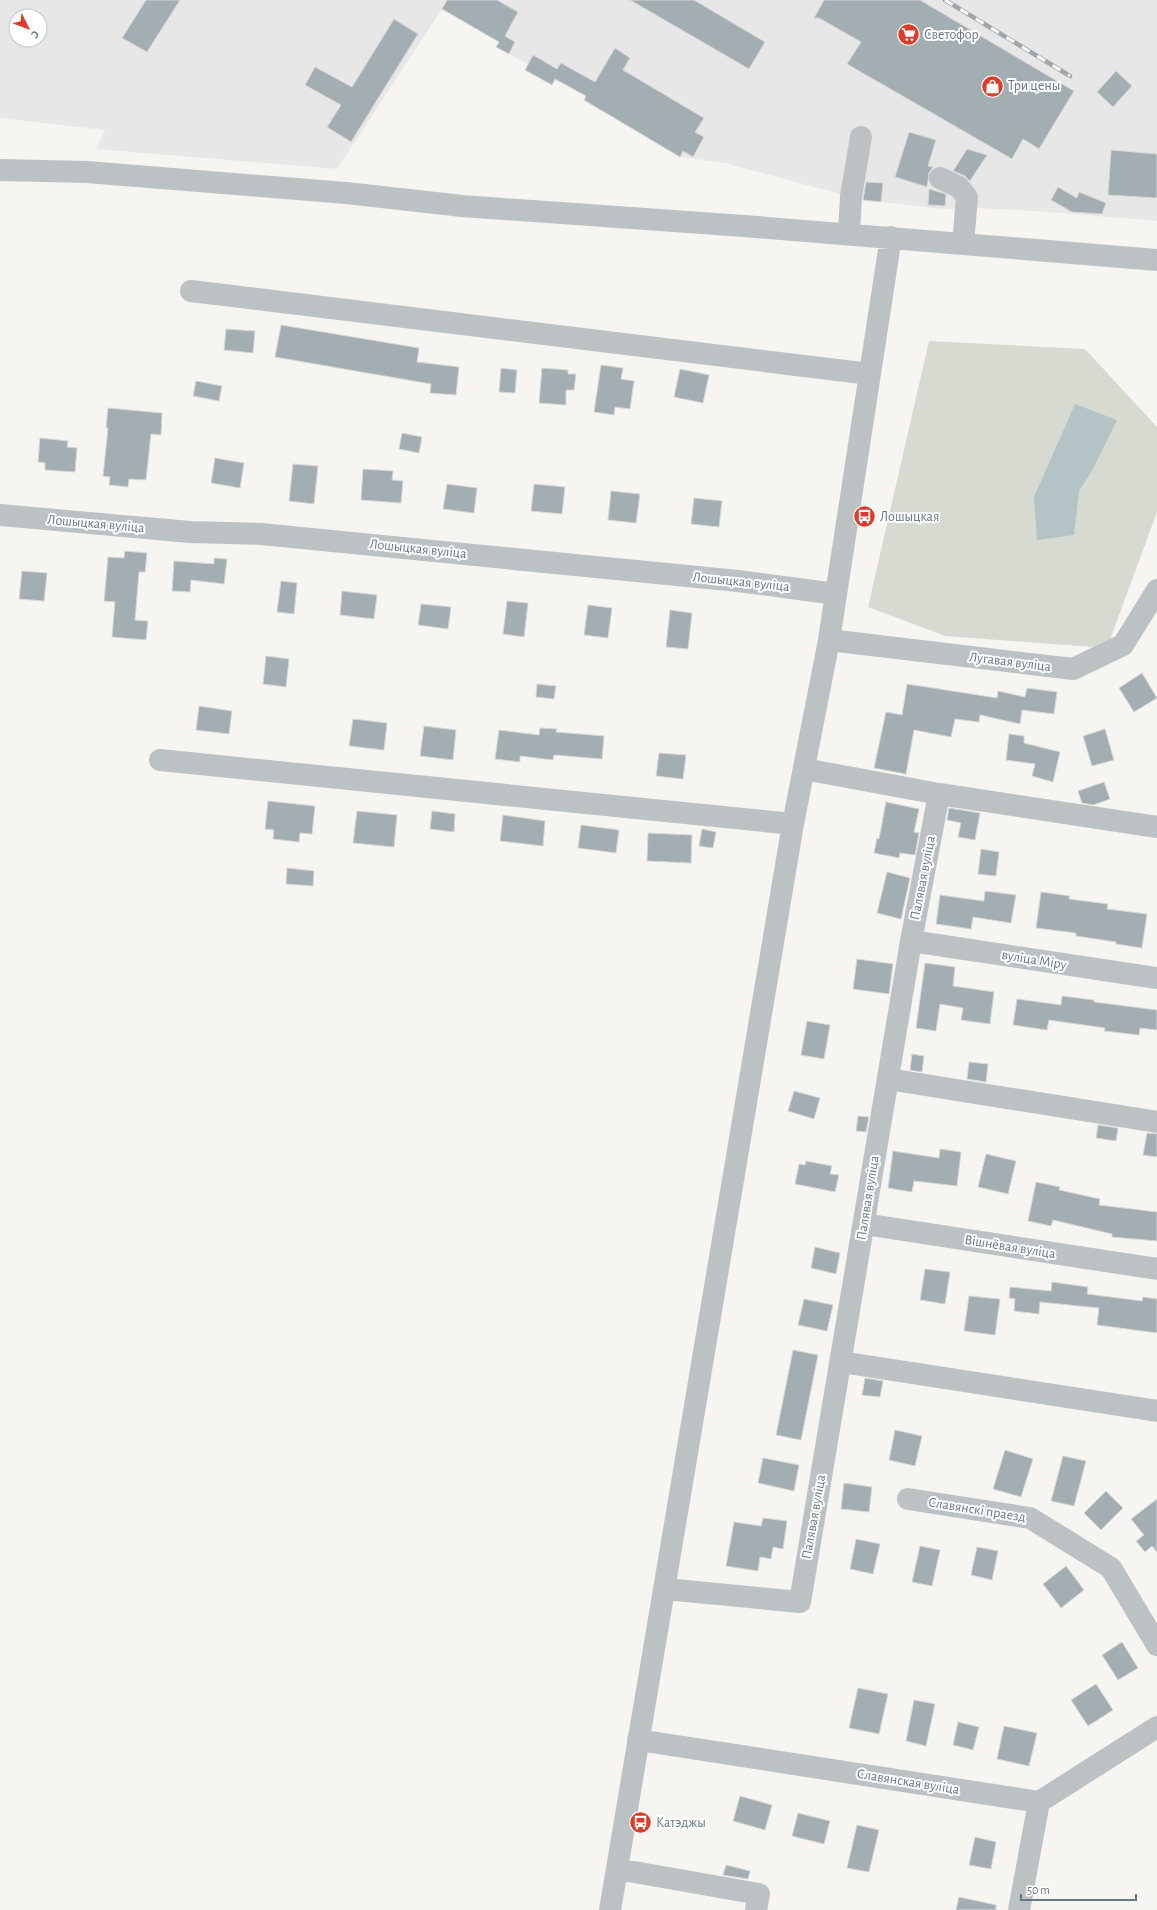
<svg xmlns="http://www.w3.org/2000/svg" width="1157" height="1910" font-family="'Alegreya Sans',sans-serif">
  <rect width="100%" height="100%" fill="#f6f5f2"/>
  <path fill="#e6e7e6" fill-rule="evenodd" d="M0,0H1157V221L1036,211L976,208L944,209L863,200L725,163L680,157L584,100L586,96L496,47L499,42L442,9L337,169L96,149L105,130L0,118ZM16,16H40V40H16Z"/>
  <path fill="#d6dad1" d="M929,341L1085,349L1157,427V512L1107,648L945,636L868,607Z"/>
  <path fill="#b4c3c5" d="M1075,404L1117,420L1092,471L1079,491L1074,535L1037,540L1034,497Z"/>
  <path fill="#a3aeb2" stroke="#d7d7d5" d="M146,0H180L147,52L122,38Z
    M447,0H497L518,12L505,36L515,42L509,54L496,47L499,42L442,9Z
    M630,0H694L765,42L749,69Z
    M824,0H920L1074,91L1039,149L1023,139L1012,159L847,64L861,42L819,18H814Z
    M394,19L418,34L351,142L327,127L341,105L305,85L315,67L352,87Z
    M615,48L630,58L623,70L704,118L695,132L704,137L693,157L683,151L680,157L584,100L586,96L555,79L552,85L525,70L533,55L557,69L561,63L595,82Z
    M1116,71L1132,86L1113,107L1097,92Z
    M909,132L936,140L928,166L933,167L929,173L927,187L895,177Z
    M967,149L987,155L970,181L965,176L953,171Z
    M1111,150L1157,154V198L1108,195Z
    M866,182L883,183L881,202L863,200Z
    M1058,187L1077,198L1079,192L1106,203L1102,214L1072,212L1051,200Z
    M929,189L946,194L945,206L928,205Z
    M281,325L419,348L417,362L459,367L456,395L430,393L431,384L275,357Z
    M226,329L255,331L253,353L224,350Z
    M601,365L623,368L621,379L634,381L630,409L615,407L614,415L594,412Z
    M501,368L517,370L515,393L499,392Z
    M542,368L568,370V374H576L574,390H566V405L539,403Z
    M680,369L709,375L703,403L674,397Z
    M196,381L222,386L219,401L193,396Z
    M108,408L162,413L161,435L151,434L146,480L129,479L128,487L109,485L110,477L103,476L108,428H106Z
    M402,433L422,437L419,453L399,449Z
    M40,438L68,441L67,447L77,448L75,472L45,470V463L38,462Z
    M215,458L244,463L240,488L211,483Z
    M293,464L318,466L314,504L289,501Z
    M363,469L393,471L392,480L403,481L401,503L361,500Z
    M447,484L477,488L474,513L443,509Z
    M534,484L565,487L562,514L531,511Z
    M611,491L640,494L636,523L608,520Z
    M694,498L722,501L719,527L691,524Z
    M125,551L147,553L145,572H139L135,620L148,621L146,640L112,637L115,602L104,601L108,557L124,558Z
    M214,558L227,559L224,584L191,580L190,592L172,591L174,561L214,564Z
    M22,571L47,573L44,601L19,599Z
    M281,581L297,583L294,614L277,612Z
    M342,591L377,595L374,619L340,615Z
    M507,601L528,603L524,637L503,634Z
    M421,604L451,607L448,629L418,625Z
    M588,605L612,608L608,638L584,635Z
    M670,610L692,613L688,649L666,647Z
    M266,656L289,659L286,687L263,684Z
    M1142,673L1157,698L1134,712L1119,688Z
    M537,684L556,686L554,699L536,697Z
    M907,684L997,698L998,691L1025,697L1027,688L1057,692L1054,714L1022,710L1020,724L980,715L979,722L955,719L951,737L914,730L906,774L874,768L886,712L902,715Z
    M199,706L232,711L229,734L196,730Z
    M353,719L387,723L384,750L349,746Z
    M424,726L456,730L453,760L420,756Z
    M540,728L557,729L556,732L604,736L602,759L554,755L553,760L520,756V762L495,759L499,730L539,735Z
    M1105,729L1114,760L1092,766L1083,736Z
    M1009,734L1024,736V743L1060,752L1053,782L1032,776L1035,764L1006,760Z
    M659,753L686,755L683,779L656,776Z
    M1104,782L1110,799L1093,805L1082,803L1078,791Z
    M268,801L315,806L312,834L300,833L299,842L273,839L274,830L265,829Z
    M886,802L919,809L914,832L919,833L915,855L900,853L899,858L874,853L877,838L879,839Z
    M949,808L980,813L975,840L958,837L961,823L947,820Z
    M357,811L397,815L394,847L353,843Z
    M432,811L455,814L454,832L430,829Z
    M503,815L545,821L543,846L500,841Z
    M581,825L619,830L616,853L578,848Z
    M702,829L716,832L713,848L699,846Z
    M648,833L692,835L691,863L647,861Z
    M981,849L999,852L996,876L978,874Z
    M287,868L314,871L313,886L286,884Z
    M887,872L910,878L901,919L877,913Z
    M985,891L1016,895L1011,923L973,917L971,929L936,924L940,895L984,901Z
    M1041,892L1070,896L1069,899L1108,904L1107,909L1147,914L1142,948L1116,944V942L1076,936V933L1036,928Z
    M857,959L893,964L889,994L853,989Z
    M925,963L955,967L953,986L994,992L990,1024L961,1020L963,1008L940,1004L936,1031L916,1028Z
    M1062,996L1094,1000V1002L1157,1010V1030L1140,1028L1139,1035L1104,1031L1105,1028L1049,1020L1047,1030L1013,1025L1017,999L1061,1005Z
    M807,1021L830,1025L824,1059L801,1055Z
    M912,1054L924,1056L922,1072L910,1070Z
    M969,1062L988,1064L986,1082L967,1079Z
    M794,1091L820,1098L814,1119L788,1111Z
    M858,1116L869,1117L866,1132L856,1131Z
    M1098,1125L1118,1128L1116,1141L1096,1138Z
    M1147,1133L1157,1134V1157L1143,1155Z
    M940,1149L961,1152L957,1186L914,1181L912,1192L888,1188L893,1151L939,1158Z
    M986,1154L1016,1161L1008,1194L978,1187Z
    M806,1161L832,1166L830,1174L839,1175L835,1192L795,1184L799,1164L805,1165Z
    M1036,1182L1060,1187L1059,1190L1100,1199L1099,1205L1157,1212V1241L1112,1237V1234L1053,1220L1051,1226L1028,1221Z
    M815,1247L840,1253L836,1274L811,1268Z
    M925,1269L950,1272L945,1304L920,1300Z
    M1052,1282L1088,1287L1087,1294L1142,1301L1143,1297L1157,1299V1333L1097,1325L1099,1308L1040,1302L1039,1314L1014,1311L1015,1299L1009,1298L1010,1287L1051,1291Z
    M969,1296L1000,1299L995,1335L964,1331Z
    M804,1299L833,1305L827,1331L798,1325Z
    M793,1350L818,1355L801,1440L776,1435Z
    M865,1378L883,1381L880,1397L862,1395Z
    M895,1430L922,1436L915,1466L889,1460Z
    M1005,1450L1033,1459L1021,1497L993,1489Z
    M1063,1456L1086,1461L1074,1506L1051,1501Z
    M763,1458L799,1465L794,1491L758,1483Z
    M844,1483L872,1487L869,1512L841,1509Z
    M1106,1491L1123,1508L1101,1530L1084,1513Z
    M1157,1499V1552L1152,1546L1145,1552L1136,1541L1144,1535L1131,1519Z
    M763,1518L787,1521L783,1549L773,1547L771,1559L760,1557L758,1571L726,1566L734,1522L761,1526Z
    M856,1539L880,1544L873,1574L850,1569Z
    M920,1546L940,1550L932,1586L912,1582Z
    M977,1547L998,1551L992,1580L971,1575Z
    M1066,1566L1084,1590L1061,1608L1043,1584Z
    M1122,1642L1138,1668L1118,1680L1102,1655Z
    M1096,1684L1113,1710L1088,1726L1071,1700Z
    M858,1688L888,1694L879,1734L849,1728Z
    M914,1700L935,1704L926,1746L906,1741Z
    M958,1722L979,1727L973,1750L953,1745Z
    M1004,1726L1037,1733L1029,1766L997,1759Z
    M740,1796L772,1805L765,1830L733,1821Z
    M798,1813L830,1821L824,1844L792,1836Z
    M857,1825L879,1830L869,1872L847,1868Z
    M975,1837L996,1842L991,1869L969,1865Z
    M726,1865L750,1871L748,1879L723,1875Z
    M959,1897L996,1905V1910H956Z"/>
  <g fill="none" stroke-linecap="round" stroke-linejoin="round">
    <path stroke="#bcc2c4" stroke-width="22" d="M0,170L87,172L346,193L462,206L744,226L1157,260
      M940,178L959,187L967,197L963,244
      M849,234L851,196L861,137
      M191,291L870,374
      M0,515L190,532L261,534L738,581L836,594
      M829,640L1073,669L1123,645L1157,590
      M160,760L793,824
      M804,769L939,794L1157,827
      M911,941L1157,978
      M888,1079L1157,1122
      M864,1224L1157,1269
      M841,1362L1157,1411
      M908,1499L1030,1518L1111,1568L1157,1645
      M665,1589L800,1602L911,941L939,794
      M638,1740L1039,1802L1157,1727
      M617,1869L759,1894L756,1910
      M610,1910L793,824L829,640L891,237
      M1019,1910L1039,1802"/>
    <defs>
      <path id="rail" d="M945,0L1070,76"/>
    </defs>
    <use href="#rail" stroke="#9ea6aa" stroke-width="4.5"/>
    <use href="#rail" stroke="#fff" stroke-width="3" stroke-dasharray="9" stroke-linecap="butt"/>
  </g>
  <defs>
    <symbol id="supermarket-disc" viewBox="-11 -11 22 22"><circle r="9.5" fill="#dd3c2a" stroke="#fff"/><path d="M-6-5.5h2.5l.6 2H6L4.5 2H-2.5L-4.4-4H-6ZM-1.5 3.2a1.3 1.3 0 1 0 .1 0ZM3 3.2a1.3 1.3 0 1 0 .1 0Z" fill="#fff"/></symbol>
    <symbol id="shop-disc" viewBox="-11 -11 22 22"><circle r="9.5" fill="#dd3c2a" stroke="#fff"/><path d="M-5-2.5h2.3a2.7 3.5 0 0 1 5.4 0H5L5.5 6h-11ZM-1.5-2.5h3a1.5 2.3 0 0 0-3 0Z" fill="#fff"/></symbol>
    <symbol id="bus-disc" viewBox="-11 -11 22 22"><circle r="9.5" fill="#dd3c2a" stroke="#fff"/><path d="M-5-6H5V4H4V6H2V4H-2V6H-4V4H-5ZM-3.5-4V0h7V-4ZM-3.5 1.2v1.5H-2V1.2ZM2 1.2v1.5H3.5V1.2Z" fill="#fff"/></symbol>
  </defs>
  <g fill-rule="evenodd">
    <use href="#supermarket-disc" x="896" y="22" width="25" height="25"/>
    <use href="#shop-disc" x="980" y="74" width="25" height="25"/>
    <use href="#bus-disc" x="852" y="504" width="25" height="25"/>
    <use href="#bus-disc" x="628" y="1810" width="25" height="25"/>
  </g>
  <g text-anchor="middle" dominant-baseline="central" stroke-width="4" stroke-linejoin="round" paint-order="stroke">
    <g font-size="14" fill="#657982" stroke="#fff" text-anchor="start">
      <text x="924" y="35">Светофор</text>
      <text x="1008" y="86">Три цены</text>
      <text x="880" y="517">Лошыцкая</text>
      <text x="656" y="1823">Катэджы</text>
    </g>
    <g font-size="14" fill="#657982" stroke="#fff">
      <text transform="translate(96 524) rotate(5)">Лошыцкая вуліца</text>
      <text transform="translate(418 549) rotate(6)">Лошыцкая вуліца</text>
      <text transform="translate(741 582) rotate(6)">Лошыцкая вуліца</text>
      <text transform="translate(1010 662) rotate(7)">Лугавая вуліца</text>
      <text transform="translate(923 878) rotate(-79)">Палявая вуліца</text>
      <text transform="translate(1034 960) rotate(9)">вуліца Міру</text>
      <text transform="translate(868 1198) rotate(-81)">Палявая вуліца</text>
      <text transform="translate(1010 1247) rotate(9)">Вішнёвая вуліца</text>
      <text transform="translate(977 1510) rotate(9)">Славянскі праезд</text>
      <text transform="translate(814 1517) rotate(-80)">Палявая вуліца</text>
      <text transform="translate(908 1782) rotate(9)">Славянская вуліца</text>
    </g>
  </g>
  <g transform="translate(28 28) rotate(132)"><circle r="19" fill="#ffffff" stroke="#c1c9cd"/>
  <path d="M0-3L7 15L0 10L-7 15Z" fill="#dd3c2a"/>
  <text y="-6" font-size="11" font-weight="bold" text-anchor="middle" fill="#657982">С</text>
  </g>
  <path d="M1021 1894v6h115v-6" fill="none" stroke="#657982" stroke-width="2"/>
  <text x="1027" y="1894" font-size="12" fill="#657982" stroke="#ffffff" stroke-width="3" paint-order="stroke">50 m</text>
</svg>
